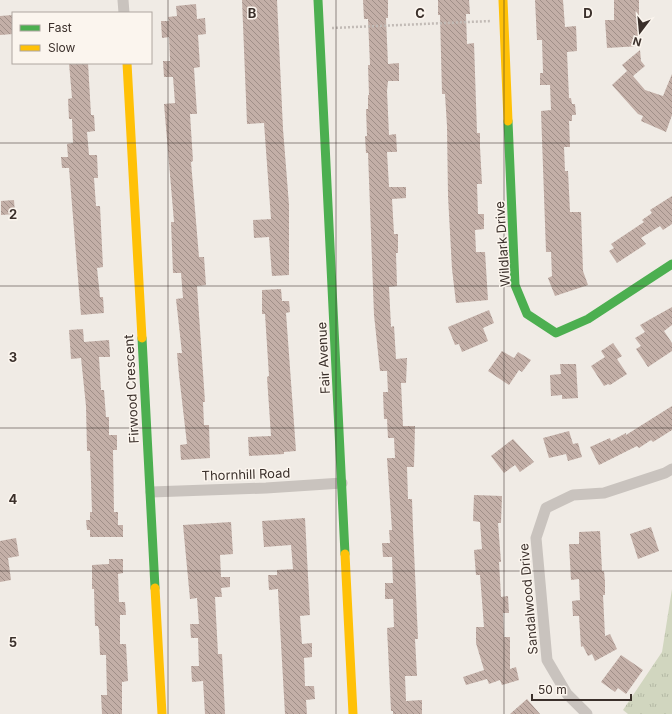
<svg xmlns="http://www.w3.org/2000/svg" width="672" height="714" font-family="Inter,sans-serif">
  <defs>
    <pattern id="grass-tufts" width="24" height="20" patternUnits="userSpaceOnUse"><rect width="24" height="20" fill="#d1d6bf"/><path d="M3 7l-1-3M5 7V3M7 7l1-3M15 17l-1-3M17 17v-4M19 17l1-3" fill="none" stroke="#b4b8a4"/></pattern>
    <pattern id="building-back-hatch" width="6" height="6" patternUnits="userSpaceOnUse"><rect width="6" height="6" fill="#c3afa7"/><path d="M-1 5l2 2M0 0l6 6M5-1l2 2" fill="none" stroke="#a08f88"/></pattern>
  </defs>
  <rect width="100%" height="100%" fill="#f0ebe5"/>
  <path fill="url(#grass-tufts)" d="M672,589V714H628L623,710L662,652Z"/>
  <path fill="url(#building-back-hatch)" d="M242,0H277L283,129L289,205V275L272,276L269,237L254,238L253,220L271,219L264,123L247,124Z
    M363,0H388V18H386L388,64L399,63V81H388L387,91L389,135L396,134L397,152H387L389,187H406V198L392,199L394,234H398V253H396L397,286L389,287L391,327L394,326L396,359L407,358L406,383H401L403,426H415L414,467H407L408,499H412L413,529L418,639H415L417,676H405L406,701L422,700V714H393V711H391L387,628L394,627L393,599H385V583H393L392,557H383L382,543H390L389,530H392L387,458H395L394,438H388L387,419H384L383,392H388L387,371H380L374,315L368,153H366L365,136H367L366,109H368V95H369L368,65H370L368,19H364Z
    M438,0H469L470,14H466L467,44L474,43L477,133H480V147L482,184H477L478,214H484V229L475,230L476,252H485L488,300L456,303L452,269L448,196L447,126L445,94H442L440,15H438Z
    M535,0H563L565,27L576,26L577,51L567,52L569,98H571L572,104H575L576,115H572V121H569L570,147H564L565,171H568L570,212H581L583,271L588,285L555,296L548,278L552,276L551,252H546L541,111L551,110L550,85H540V73H543L542,40H537Z
    M614,0H639V15H638L640,46L607,48L605,20H614Z
    M196,4L197,19L205,18L206,34L198,35L200,67L194,68L197,114H190L193,161L191,162L199,257H204L206,285L197,286L205,402H203L204,425H209L210,458L181,460L180,445L187,444L179,375L177,353H182L176,299L183,298L181,273H173L171,222H174L164,104L175,103L173,77H164L163,61H170L169,37L162,38L161,21H169L168,17L177,16L176,6Z
    M13,15V34L0,35V16Z
    M640,50L641,61L645,66L633,76L645,90L663,96L672,74V115L666,132L641,121L643,116L638,114L612,85L627,71L622,65Z
    M69,63H88L91,115H94L95,131L87,132L89,155H97L98,178H94L96,206H100L103,267L97,268L100,297H103L104,313L81,315L69,168H62L61,157H68L67,144L73,143L72,119H69L68,99L72,98Z
    M672,196V224L663,230L660,226L641,238L646,244L617,263L609,251L614,248L611,244L644,222L642,220L652,213L650,210Z
    M14,200L15,214L1,215V201Z
    M281,289L282,301H289L290,312L286,313L296,451L284,452V454L249,456L248,437L271,436L267,377L269,376L265,314H262V290Z
    M672,307V325L664,331L672,343V351L648,367L636,349L641,346L635,338L645,332L640,325Z
    M489,310L494,323L483,328L488,341L462,352L459,344L455,345L448,327Z
    M83,329L84,342L109,340L110,357H99L101,390H104L106,417H109V435H117V450H113L114,512H118V525H123V537H90V530H87L86,520H90V512H92L90,451H87L86,406L81,358L71,359L69,330Z
    M613,343L622,356L617,359L627,374L610,385L608,384L604,386L591,366L605,357L601,351Z
    M502,351L514,358L518,352L531,360L522,372L519,370L509,385L488,371Z
    M560,364H576L578,398L562,399V395L551,396L550,375L561,374Z
    M672,406V430L653,442L651,440L639,448L637,446L599,465L590,447L610,438L611,441L626,433V435Z
    M569,431L573,444L578,443L582,457L568,461L566,454L549,458L543,438Z
    M513,439L534,462L520,472L515,465L504,473L491,456Z
    M474,495L502,496L501,523H498L501,562H499L501,597L508,596L509,613H503L504,637H510V669L516,667L519,680L502,685L500,680L489,684L487,679L466,685L463,677L484,670L476,643V627H484L480,575H476L474,550L482,549L480,522L473,521Z
    M305,518L310,615L300,616L302,644L312,643V657L304,658L305,686H314L315,699L306,700L307,714H285L278,591V589L269,590L268,575H277V570L293,569L291,545L264,547L262,521Z
    M231,522L233,554L220,555L221,577H230V587L221,588L222,597H215L218,654H222L225,714H205L203,681L192,682L191,666H199L198,638H191L190,624H199L197,598L190,599L183,525Z
    M651,527L659,551L638,559L630,534Z
    M600,531L602,571H604L605,582V595H603L605,636L610,634L617,649L595,661L592,654L588,656L583,646L581,647L579,616H573L572,601L580,600L579,579L571,580L569,544H579V532Z
    M16,538L19,556L8,558L11,580L0,582V541Z
    M109,559H123V573L118,574L119,602H125L126,615H120V644H126L128,681L122,682V714H102L101,695H107L106,655H100L99,630L98,626H95L94,589H92V565L109,564Z
    M621,655L643,670L626,694L618,688L615,692L601,682Z
    M527,699L540,714H510Z"/>
  <g fill="none" stroke-linecap="round" stroke-linejoin="round">
    <path stroke="#c2bbb6" stroke-width="2.5" stroke-dasharray="2 2" stroke-linecap="butt" d="M332,28L491,21"/>
    <path stroke="#c9c3be" stroke-width="11" d="M123,0L124,13
      M151,492L266,488L342,483
      M587,714L567,694L547,660L536,538L546,508L573,495L604,493L665,473L672,469"/>
    <path stroke="#4caf50" stroke-width="9" d="M318,0L345,554
      M508,121L515,285L527,314L556,333L588,319L672,264
      M142,338L155,588"/>
    <path stroke="#ffc107" stroke-width="9" d="M503,0L508,121
      M127,63L142,338
      M345,554L353,714
      M155,588L162,714"/>
  </g>
  <path fill="none" stroke="#3b302b" stroke-width="1" stroke-opacity="0.55" d="M168,0V714M336,0V714M504,0V714M0,143H672M0,286H672M0,428H672M0,571H672"/>
  <g text-anchor="middle" dominant-baseline="central" stroke-width="3" stroke-linejoin="round" paint-order="stroke">
    <g font-size="13" fill="#3b302b" stroke="#fbf5ee">
      <text transform="translate(502 244) rotate(-94)">Wildlark Drive</text>
      <text transform="translate(323 358) rotate(-93)">Fair Avenue</text>
      <text transform="translate(131 389) rotate(-93)">Firwood Crescent</text>
      <text transform="translate(246 474) rotate(-2)">Thornhill Road</text>
      <text transform="translate(528 599) rotate(-95)">Sandalwood Drive</text>
    </g>
  </g>
  <g font-size="13" text-anchor="middle" font-weight="bold" fill="#3b302b" stroke="#fbf5ee" stroke-width="3" stroke-linejoin="round" paint-order="stroke">
    <text x="252" y="18">B</text>
    <text x="420" y="18">C</text>
    <text x="588" y="18">D</text>
    <text x="13" y="219">2</text>
    <text x="13" y="362">3</text>
    <text x="13" y="504">4</text>
    <text x="13" y="647">5</text>
  </g>
  <rect x="12" y="12" width="140" height="52" fill="#fbf5ee" stroke="#aea6a0"/>
  <rect x="20" y="25" width="20" height="6" fill="#4caf50" stroke="#aea6a0"/>
  <text x="48" y="32" font-size="12" fill="#3b302b">Fast</text>
  <rect x="20" y="45" width="20" height="6" fill="#ffc107" stroke="#aea6a0"/>
  <text x="48" y="52" font-size="12" fill="#3b302b">Slow</text>
  <g transform="translate(640 32) rotate(196)" stroke="#fbf5ee" stroke-width="3" paint-order="stroke">
  <path d="M0-3L7 15L0 10L-7 15Z" fill="#3b302b"/>
  <text y="-6" font-size="11" font-weight="bold" text-anchor="middle" fill="#3b302b">N</text>
  </g>
  <path d="M532 694v6h99v-6" fill="none" stroke="#3b302b" stroke-width="2"/>
  <text x="538" y="694" font-size="12" fill="#3b302b" stroke="#fbf5ee" stroke-width="3" paint-order="stroke">50 m</text>
</svg>
